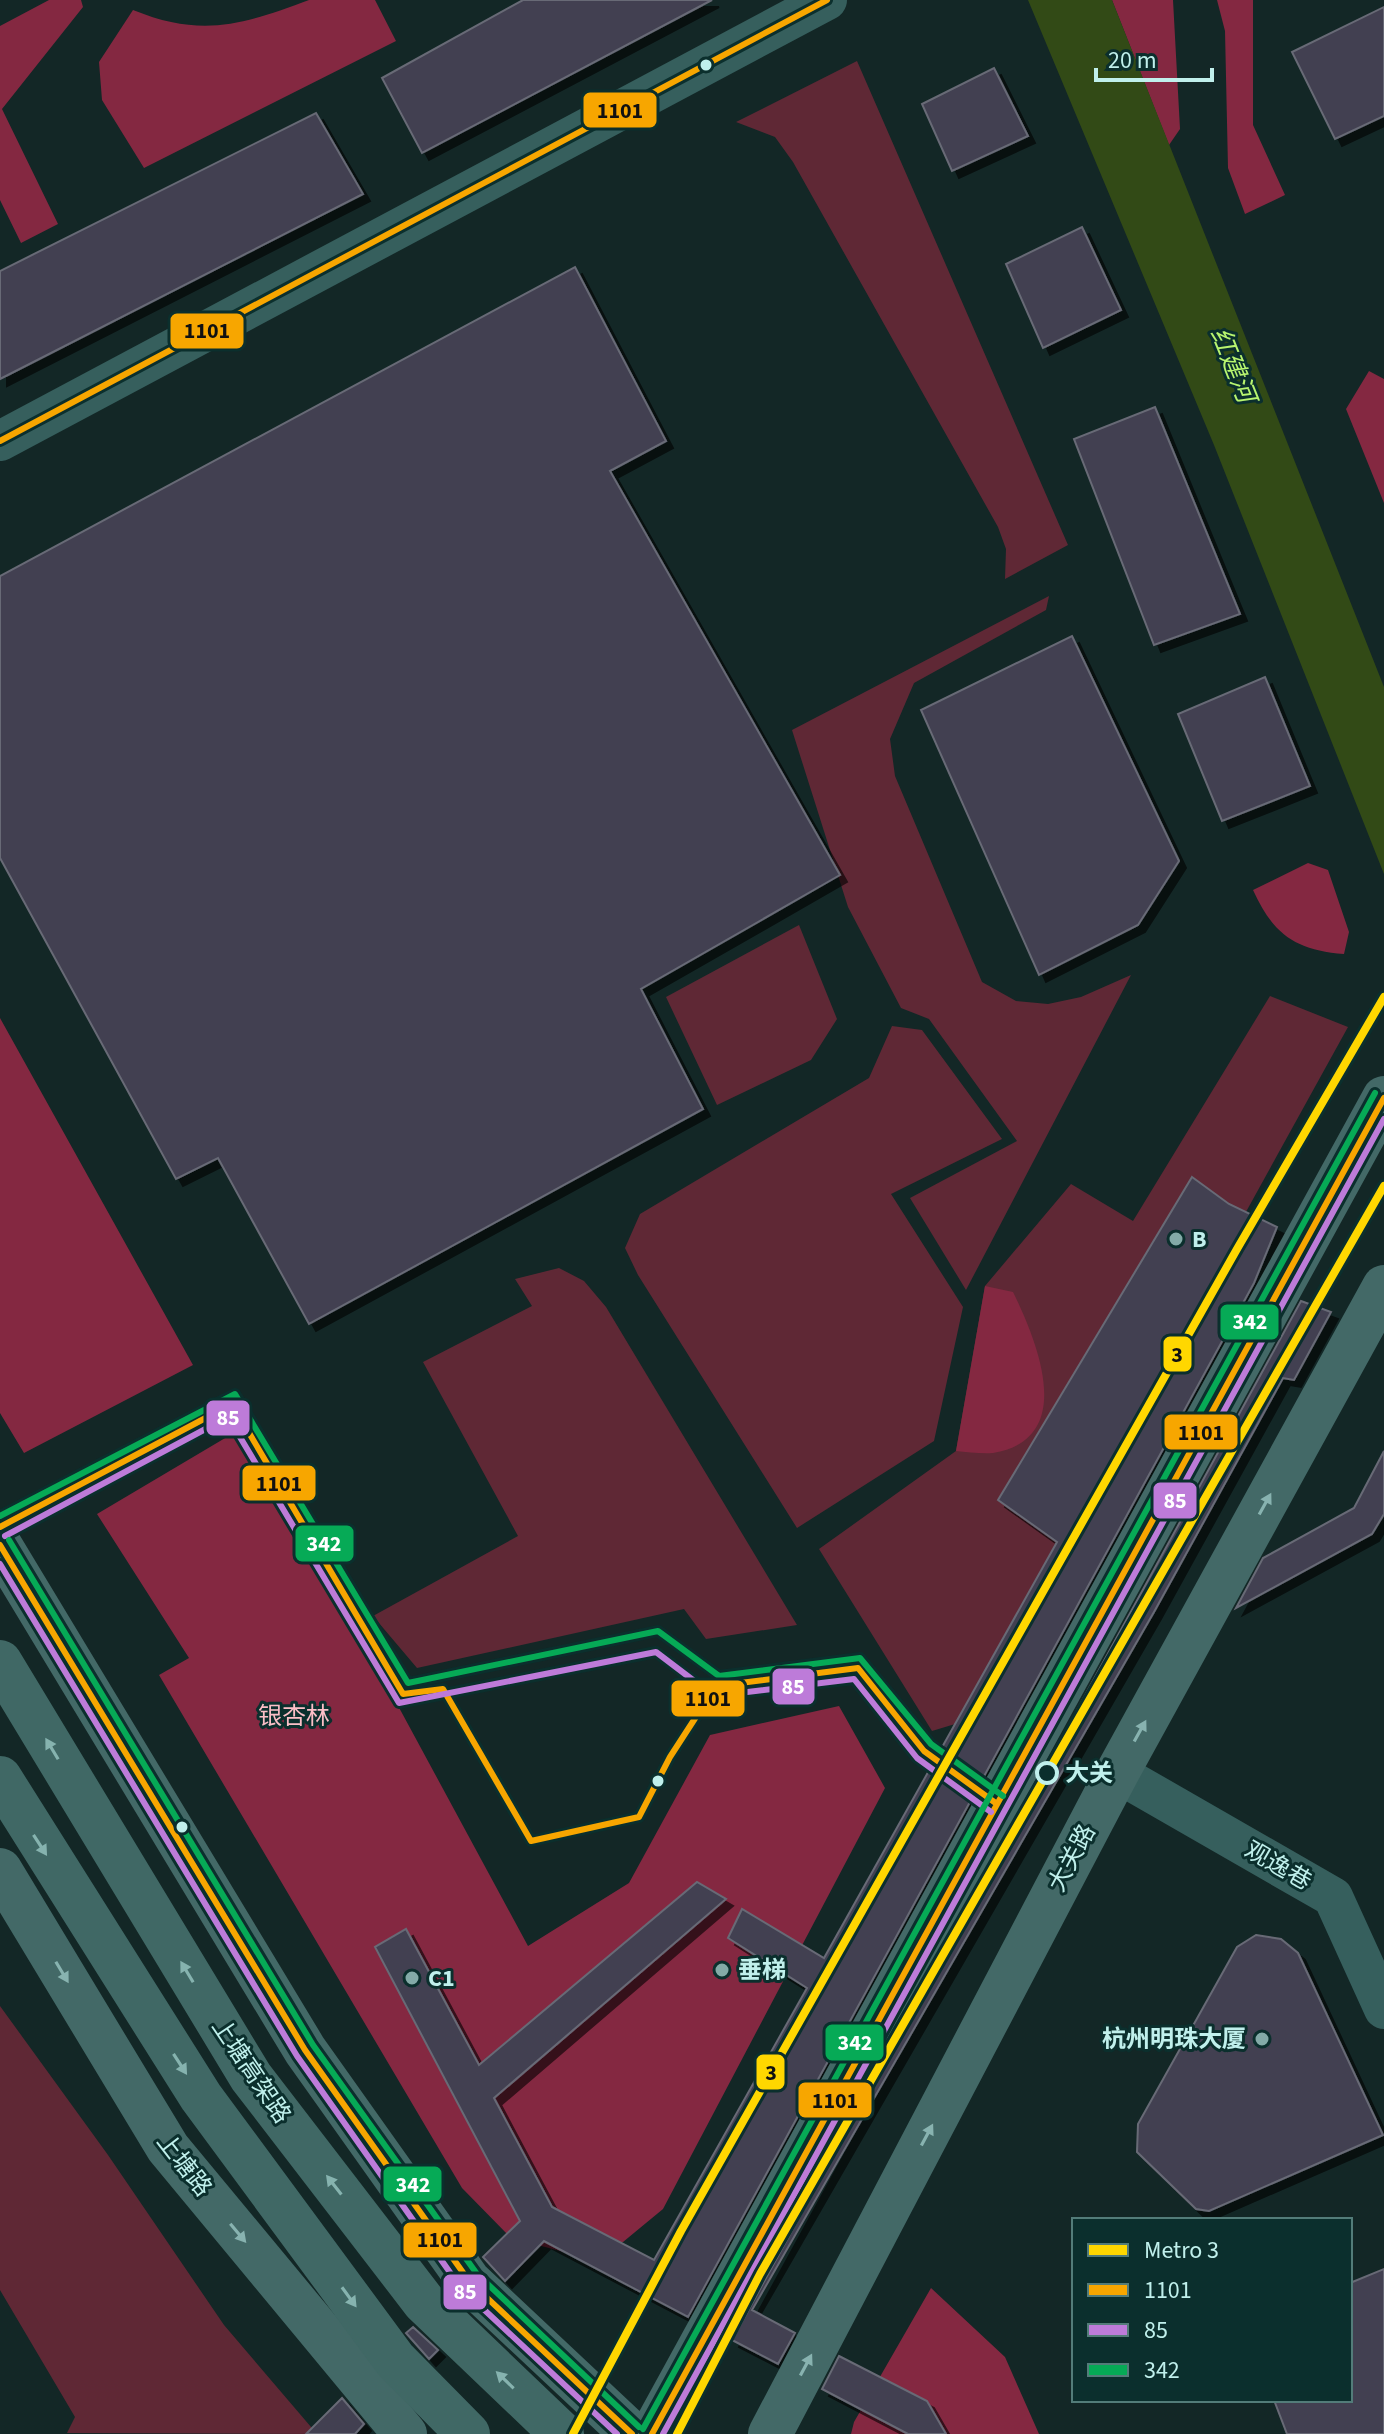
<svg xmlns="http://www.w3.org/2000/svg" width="1384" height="2434" font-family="'Source Sans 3','Noto Sans SC',sans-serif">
  <defs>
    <filter id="shadow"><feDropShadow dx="7" dy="7" stdDeviation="0" flood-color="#0009"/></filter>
  </defs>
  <rect width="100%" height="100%" fill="#132726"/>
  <path fill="#5f2835" d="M857,61L1068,545L1005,579L1006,549L998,527L793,162L775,137L736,122Z
    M1049,596L1046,610L914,683L890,739L895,776L982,982L1016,1001L1048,1004L1081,997L1131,975L966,1290L910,1198L1017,1141L929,1019L901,1008L848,907L792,730Z
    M799,925L837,1019L811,1060L717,1105L666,997Z
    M1270,996L1348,1027L965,1721L932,1731L819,1549L956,1451L985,1286L1071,1184L1133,1221Z
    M892,1026L922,1030L1002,1139L891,1194L963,1307L934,1441L797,1528L638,1275L625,1248L640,1214L869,1078Z
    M559,1268L584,1281L606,1307L797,1625L706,1639L684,1609L417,1668L373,1616L518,1536L423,1362L532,1306L515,1279Z
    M0,2006L108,2155L224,2325L317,2434L67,2433L75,2417L0,2290Z"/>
  <path fill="#842841" d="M49,0H81L83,7L2,109L58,224L21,243L0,200V26Z
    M309,0H375L396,41L144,168L102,100L99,62L133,10C202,38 242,25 309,0Z
    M1112,0H1173L1180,129L1169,145Z
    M1217,0H1253V125L1285,195L1245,214L1228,168L1225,31Z
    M1369,371L1384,379V503L1346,409Z
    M1308,863L1328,870L1349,932L1344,954C1295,950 1273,934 1253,890Z
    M0,1018L193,1365L24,1453L0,1413Z
    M985,1286L1013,1292C1037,1341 1078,1439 993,1453C982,1454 967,1452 956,1451Z
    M237,1431L396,1702L528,1946L629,1883L710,1735L839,1706L885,1788L663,2209L623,2242L564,2252L511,2238L462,2188L159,1675L189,1658L97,1514Z
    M931,2288L1005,2357L1039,2434H851L854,2422Z"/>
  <path fill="#324a16" d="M1028,0H1112L1384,687V874L1214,445Z"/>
  <path fill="#424151" stroke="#686a76" stroke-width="2" filter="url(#shadow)" d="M523,0H712L422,153L382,78Z
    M1384,7V116L1335,139L1292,52Z
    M994,68L1028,136L952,171L922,104Z
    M316,113L363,194L0,379V271Z
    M1082,227L1121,310L1043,348L1006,264Z
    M575,267L666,441L610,471L840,875L641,989L703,1109L309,1324L218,1158L176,1179L0,858V576Z
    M1155,407L1240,614L1154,645L1074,439Z
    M1072,636L1179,861L1138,925L1039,975L921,710Z
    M1265,677L1310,786L1222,821L1178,714Z
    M1192,1177L1229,1204L1277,1227L1254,1283L688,2317L544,2241L505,2281L483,2257L520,2221L375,1947L406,1929L479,2065L697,1882L726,1899L494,2098L552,2207L654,2260L807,1988L728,1938L742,1909L824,1958L1057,1542L998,1500Z
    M1301,1301L1331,1312L1294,1380L1283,1378L1154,1612L752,2310L795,2333L778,2364L732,2340Z
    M1384,1451V1514L1372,1534L1236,1608L1263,1558L1354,1508Z
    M1256,1935L1281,1939L1298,1953L1383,2135L1209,2211L1196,2209L1137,2152L1138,2124L1237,1947Z
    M1384,2269V2434H1287L1274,2400H1350V2283Z
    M413,2327L438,2350L429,2359L406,2333Z
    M839,2356L927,2401L946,2434H908L822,2389Z
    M342,2398L364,2424L355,2434H306Z"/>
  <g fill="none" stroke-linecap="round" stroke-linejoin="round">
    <path stroke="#365f5d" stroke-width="40" d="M0,441L827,0
      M1117,1773L1333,1897L1384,2009"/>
    <path stroke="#436967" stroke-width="44" d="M0,1545L305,2050L469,2281L632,2434
      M0,1870L168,2148L405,2434
      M652,2434L1384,1098
      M770,2434L1117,1773L1384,1287"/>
    <path stroke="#406865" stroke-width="44" d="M0,1662L251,2077L424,2302L562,2434
      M0,1778L201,2097L395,2360L468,2434"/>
    <defs>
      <path id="bus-1" d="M0,441L827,0
        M0,1527L232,1404L403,1694L443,1689L531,1841L639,1817L670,1757L716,1686L858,1668L924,1751L997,1804
        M0,1545L305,2050L469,2281L632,2434
        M652,2434L1384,1098"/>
      <path id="bus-2" d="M5,1536L228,1417L399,1703L656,1652L714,1696L854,1679L917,1758L991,1812
        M0,1564L297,2056L461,2288L617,2434
        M663,2434L1384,1119"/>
      <path id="bus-3" d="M0,1516L235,1394L408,1683L658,1631L719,1676L860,1658L931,1744L1003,1796
        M9,1540L313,2045L477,2274L639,2427
        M643,2429L1375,1093"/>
    </defs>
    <use href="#bus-1" stroke="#0b2f2d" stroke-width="12"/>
    <use href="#bus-2" stroke="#0b2f2d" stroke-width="12"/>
    <use href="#bus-3" stroke="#0b2f2d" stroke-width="12"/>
    <use href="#bus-1" stroke="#f7a600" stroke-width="6"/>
    <use href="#bus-2" stroke="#bd7bd9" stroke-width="6"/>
    <use href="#bus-3" stroke="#06aa56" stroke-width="6"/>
    <defs>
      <path id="metro-1" d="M573,2434L681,2231L1237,1249L1384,997
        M677,2434L760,2274L1384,1186"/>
    </defs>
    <use href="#metro-1" stroke="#0b2f2d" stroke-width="14"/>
    <use href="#metro-1" stroke="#ffd700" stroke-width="8"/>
  </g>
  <defs><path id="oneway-solid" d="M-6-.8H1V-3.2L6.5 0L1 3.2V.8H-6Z" transform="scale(2)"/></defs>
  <g fill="#88b3b0">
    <use href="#oneway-solid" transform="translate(1265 1504) rotate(-61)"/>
    <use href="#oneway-solid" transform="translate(1140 1731) rotate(-61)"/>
    <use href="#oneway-solid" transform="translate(62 1972) rotate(59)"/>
    <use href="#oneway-solid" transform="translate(927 2135) rotate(-62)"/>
    <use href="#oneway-solid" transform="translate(238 2233) rotate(50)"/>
    <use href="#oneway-solid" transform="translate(806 2365) rotate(-62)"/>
  </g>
  <g fill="#86b3af">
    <use href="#oneway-solid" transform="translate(52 1749) rotate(-121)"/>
    <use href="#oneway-solid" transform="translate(40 1845) rotate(57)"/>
    <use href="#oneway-solid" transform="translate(187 1972) rotate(-121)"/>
    <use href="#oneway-solid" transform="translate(180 2064) rotate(57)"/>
    <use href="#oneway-solid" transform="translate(334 2185) rotate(-128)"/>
    <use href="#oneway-solid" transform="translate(349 2297) rotate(54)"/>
    <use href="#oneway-solid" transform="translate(505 2380) rotate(-136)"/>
  </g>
  <g fill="#c0f0ec" stroke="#0b2f2d" stroke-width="3">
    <circle cx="706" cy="65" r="7"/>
    <circle cx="658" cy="1781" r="7"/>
    <circle cx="182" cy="1827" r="7"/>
  </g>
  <g fill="#83aaa7" stroke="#0b2f2d" stroke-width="3">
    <circle cx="1176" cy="1239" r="8"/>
    <circle cx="722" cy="1970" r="8"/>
    <circle cx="412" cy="1978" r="8"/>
    <circle cx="1262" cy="2039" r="8"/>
  </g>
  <circle fill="#0b2f2d" stroke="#c0f0ec" stroke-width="4" cx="1047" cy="1773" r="10"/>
  <g text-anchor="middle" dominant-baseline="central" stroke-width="6" stroke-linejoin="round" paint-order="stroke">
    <g font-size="24" font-weight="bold" fill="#c0f0ec" stroke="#0b2f2d" text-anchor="start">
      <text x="1192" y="1239">B</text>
      <text x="738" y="1970">垂梯</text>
      <text x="428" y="1978">C1</text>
      <text x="1246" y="2039" text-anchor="end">杭州明珠大厦</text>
    </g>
    <g font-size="24" fill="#fcbfc7" stroke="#0b2f2d">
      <text x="294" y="1716">银杏林</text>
    </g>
    <g font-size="24" font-weight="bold" fill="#c0f0ec" stroke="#0b2f2d" text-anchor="start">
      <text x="1065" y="1773">大关</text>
    </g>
    <g font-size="24" fill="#c0f0ec" stroke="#0b2f2d">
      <text transform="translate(1072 1858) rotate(-62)">大关路</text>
      <text transform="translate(1278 1866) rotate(30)">观逸巷</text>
      <text transform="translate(251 2071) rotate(56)">上塘高架路</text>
      <text transform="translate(184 2165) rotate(52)">上塘路</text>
    </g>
    <g font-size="26" font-style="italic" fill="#b8f56f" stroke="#0b2f2d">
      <text transform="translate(1233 365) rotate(68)">红建河</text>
    </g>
  </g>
  <g stroke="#0b2f2d" stroke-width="3">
    <rect x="582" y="91" width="76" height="38" rx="8" fill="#f7a600"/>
    <rect x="169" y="312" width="76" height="38" rx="8" fill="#f7a600"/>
    <rect x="1219" y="1303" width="61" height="38" rx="8" fill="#06aa56"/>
    <rect x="1162" y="1335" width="31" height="38" rx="8" fill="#ffd700"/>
    <rect x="205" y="1399" width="46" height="38" rx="8" fill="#bd7bd9"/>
    <rect x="1163" y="1413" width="76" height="38" rx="8" fill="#f7a600"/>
    <rect x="241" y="1464" width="76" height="38" rx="8" fill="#f7a600"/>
    <rect x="1152" y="1481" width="46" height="39" rx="8" fill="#bd7bd9"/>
    <rect x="294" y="1524" width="61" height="39" rx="8" fill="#06aa56"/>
    <rect x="771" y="1667" width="45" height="39" rx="8" fill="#bd7bd9"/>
    <rect x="670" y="1679" width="76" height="39" rx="8" fill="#f7a600"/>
    <rect x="824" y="2023" width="61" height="39" rx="8" fill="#06aa56"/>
    <rect x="755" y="2053" width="31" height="38" rx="8" fill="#ffd700"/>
    <rect x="797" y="2081" width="76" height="38" rx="8" fill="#f7a600"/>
    <rect x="382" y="2165" width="61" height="38" rx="8" fill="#06aa56"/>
    <rect x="402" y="2221" width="76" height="38" rx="8" fill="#f7a600"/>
    <rect x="442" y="2273" width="46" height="38" rx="8" fill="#bd7bd9"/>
  </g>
  <g font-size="22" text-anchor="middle" font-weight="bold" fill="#fff">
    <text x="1250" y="1329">342</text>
    <text x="228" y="1425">85</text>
    <text x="1175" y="1508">85</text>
    <text x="324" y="1551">342</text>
    <text x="793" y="1694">85</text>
    <text x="855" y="2050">342</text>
    <text x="413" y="2192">342</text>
    <text x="465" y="2299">85</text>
  </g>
  <g font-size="22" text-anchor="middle" font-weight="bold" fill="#111">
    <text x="620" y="118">1101</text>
    <text x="207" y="338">1101</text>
    <text x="1177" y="1362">3</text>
    <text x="1201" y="1440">1101</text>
    <text x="279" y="1491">1101</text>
    <text x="708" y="1706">1101</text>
    <text x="771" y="2080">3</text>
    <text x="835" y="2108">1101</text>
    <text x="440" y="2247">1101</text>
  </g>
  <rect x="1072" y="2218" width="280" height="184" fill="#0b2f2d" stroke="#537c79" stroke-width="2"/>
  <rect x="1088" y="2244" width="40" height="12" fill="#ffd700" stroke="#537c79" stroke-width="2"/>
  <text x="1144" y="2258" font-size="24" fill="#c0f0ec">Metro 3</text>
  <rect x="1088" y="2284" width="40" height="12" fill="#f7a600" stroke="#537c79" stroke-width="2"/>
  <text x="1144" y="2298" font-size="24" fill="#c0f0ec">1101</text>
  <rect x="1088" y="2324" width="40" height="12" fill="#bd7bd9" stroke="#537c79" stroke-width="2"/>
  <text x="1144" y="2338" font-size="24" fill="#c0f0ec">85</text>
  <rect x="1088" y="2364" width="40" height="12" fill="#06aa56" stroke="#537c79" stroke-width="2"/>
  <text x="1144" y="2378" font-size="24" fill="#c0f0ec">342</text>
  <path d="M1096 68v12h116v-12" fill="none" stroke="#c0f0ec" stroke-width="4"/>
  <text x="1108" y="68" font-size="24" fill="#c0f0ec" stroke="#0b2f2d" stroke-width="6" paint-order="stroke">20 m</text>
</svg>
